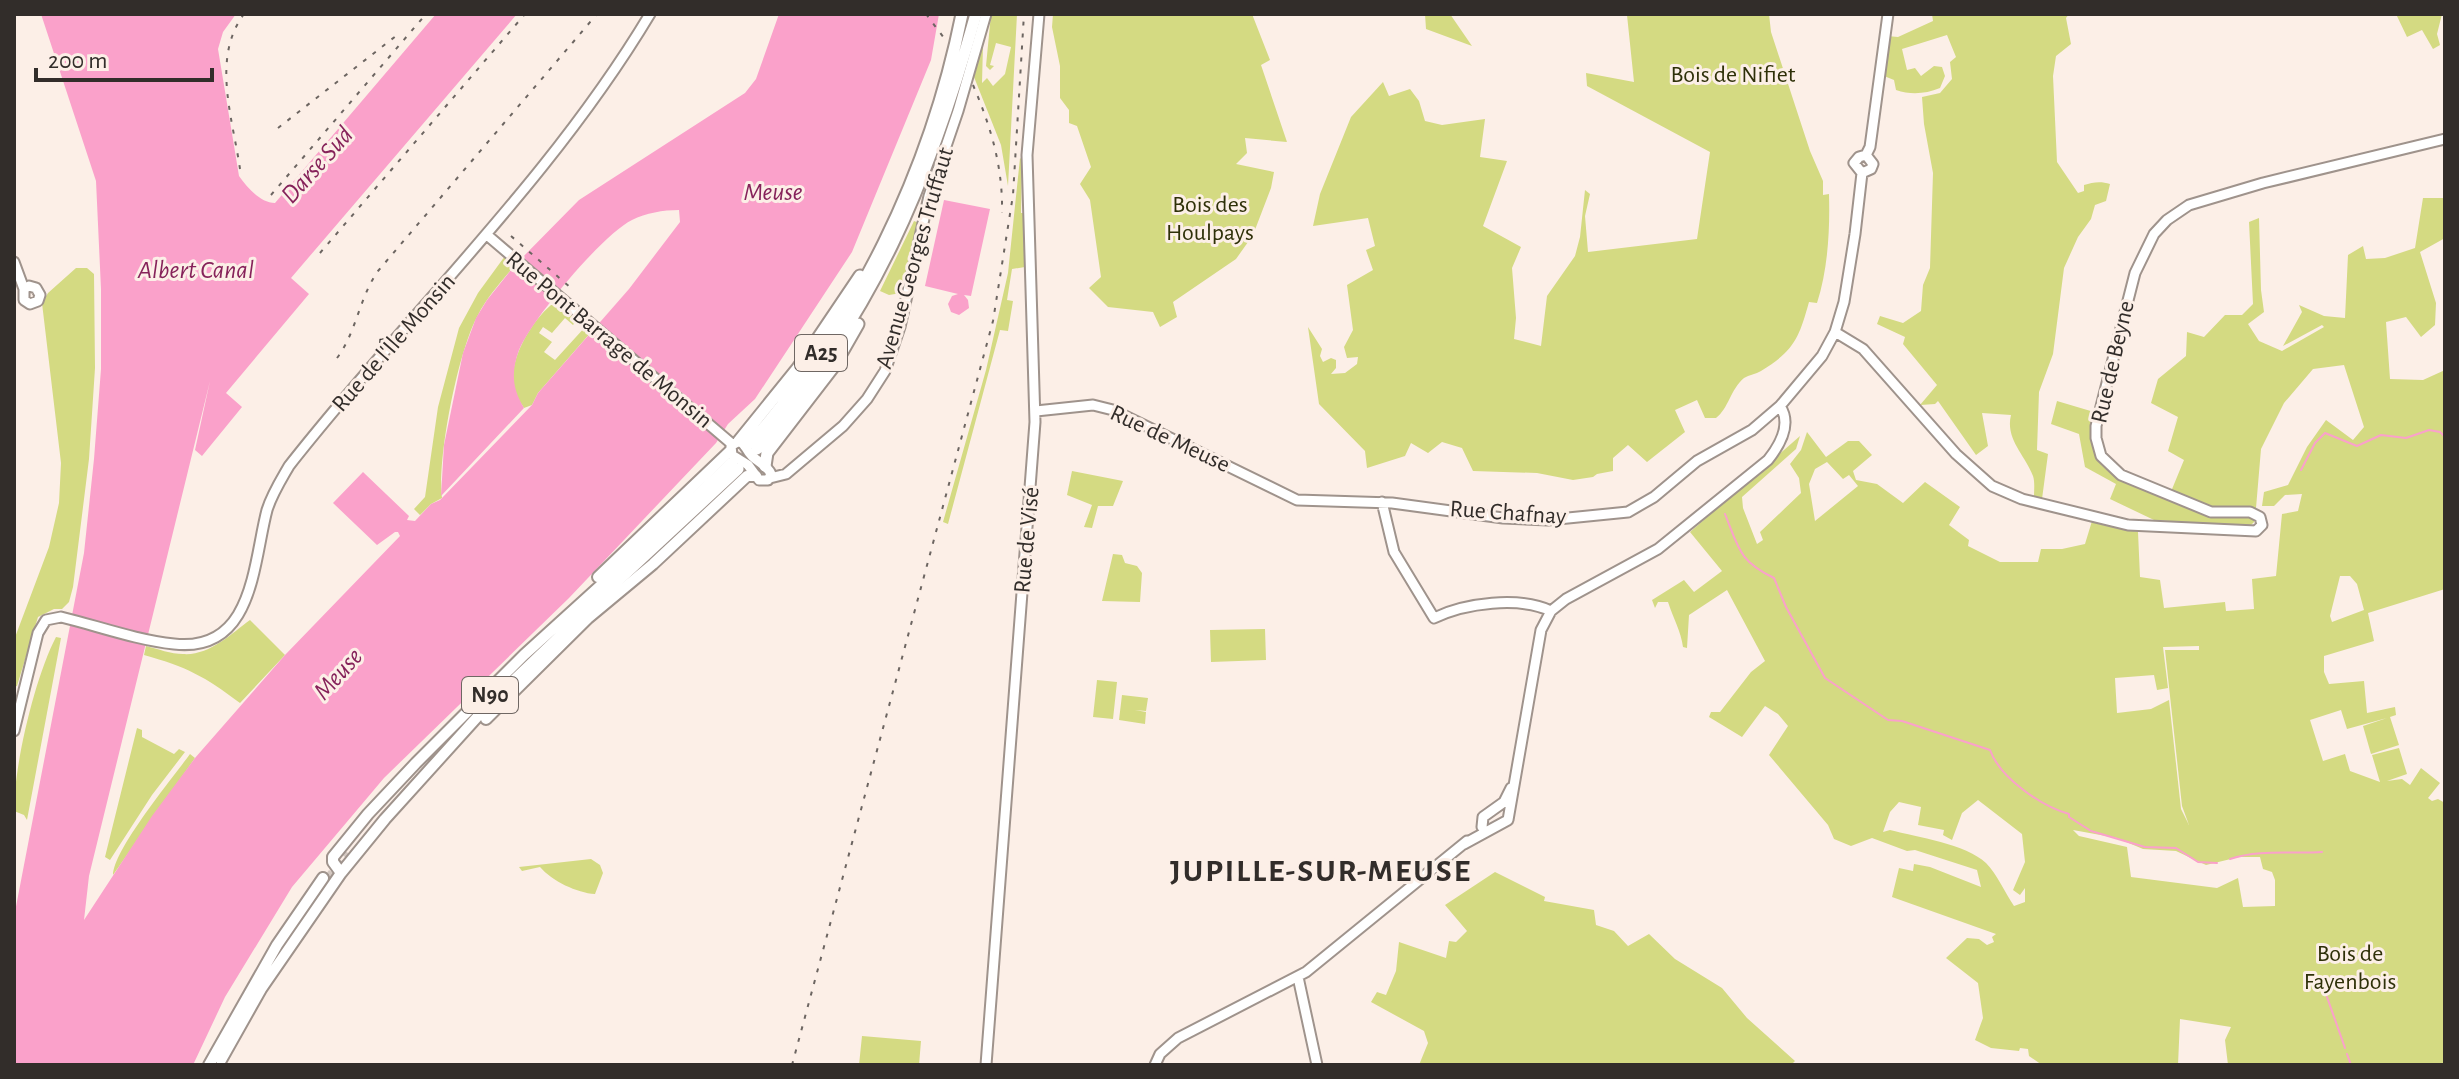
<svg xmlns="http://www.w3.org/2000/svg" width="2459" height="1079" font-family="'Alegreya Sans',sans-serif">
  <rect width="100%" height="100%" fill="#fcefe7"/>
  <path fill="#d4da82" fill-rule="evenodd" d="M991,14H1017L1008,186L1001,145L974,77L983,45L982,83L987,78L993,86L1005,74L1011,47L996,43L990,65L994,66L990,70L986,66Z
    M1053,14H1252L1270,60L1261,65L1287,142L1245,138L1247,153L1236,164L1274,172L1271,188L1253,235L1236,259L1173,302L1177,317L1160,327L1153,312L1108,307L1089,288L1101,277L1090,200L1080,184L1091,167L1077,126L1069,123V110L1060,98V66L1052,27Z
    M1425,14H1450L1472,46L1426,29Z
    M1623,14H1769L1771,32L1810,151L1823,181V195L1829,194C1830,230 1828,269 1817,303L1809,302C1799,338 1794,351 1761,371C1756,374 1749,375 1744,378C1730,390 1729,408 1716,418H1705L1697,400L1675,410L1685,432L1647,462L1628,445L1613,458V471L1597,474L1593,477L1573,480L1537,473L1473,471L1462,448L1442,442L1428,453L1411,443L1405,456L1367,468L1365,451L1319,404L1308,327L1322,349L1320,356L1323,362L1331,358L1336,360V368L1331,374L1345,373L1357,364L1358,357L1347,358L1344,347L1353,330L1347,285L1373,270L1366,250L1375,246L1368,218L1313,226L1320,194L1351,117L1383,82L1389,96L1410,89L1419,101L1425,121L1442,125L1485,119L1480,157L1507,161L1483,226L1521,247L1512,268L1516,318L1514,339L1541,346L1547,296L1575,256L1580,237L1585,190L1590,194L1585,216L1588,252L1697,239L1710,152L1587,86L1586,73L1634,82L1627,15Z
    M1932,14H2069L2066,18L2071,44L2056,56L2053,76L2057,162L2078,193L2084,191V185C2093,182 2101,181 2110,184L2106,201L2095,205L2091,219L2078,237L2064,268L2053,354L2039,392L2037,450L2048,454L2042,499L2034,496C2034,490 2035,482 2033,476C2025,455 2005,439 2011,415L1982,413L1988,446L1976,455L1938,401L1935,404L1920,405L1937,385L1903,344L1905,337L1877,324L1880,316L1903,323L1921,311L1923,285L1930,268L1933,173L1924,124L1922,97L1940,93L1952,79L1950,62L1956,57L1947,35L1902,49L1907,70L1915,68L1921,76L1934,66L1942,67L1945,76L1940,88C1925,94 1911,95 1896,90L1894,80L1884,76L1887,36L1898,37L1933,21Z
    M2396,14H2442L2437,34L2440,45L2433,49L2422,30L2407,37Z
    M1020,158L1022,160L1021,213H1024L1025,267L1012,269L1007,300L1013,301L1008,331L1000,330L948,524L943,522L986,370L1008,273Z
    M2423,198H2445V238L2420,252L2436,303L2435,325L2421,337L2406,317L2386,322L2390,379L2423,380L2445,370V589L2368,613L2374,641L2324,656V672L2329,684L2364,681L2367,713L2395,707L2396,715L2390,717L2399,745L2371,754L2363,726L2387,718L2347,729L2341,710L2310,720L2323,761L2345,754L2350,771L2380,782L2372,755L2399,748L2407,774L2387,781L2402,779L2410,785L2421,768L2440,783L2428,798L2432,801L2438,799L2445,803V1065H2228L2225,1040L2231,1027L2180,1019L2178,1065H2042L2029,1056L2028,1049L2020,1048L2019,1051L1991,1048L1975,1040L1983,1018L1978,983L1946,958L1967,938L1979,939L1987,945L1994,942L1992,937L1996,934L1892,897L1899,868L1913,871L1914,864L1930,867L1981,887L1977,870L1915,850L1907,851L1872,838L1851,846L1834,839L1828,825L1769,755L1788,726L1778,714L1765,706L1742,737L1709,717L1711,712H1720L1751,672L1765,661L1727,590L1689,615L1687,648L1683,647C1681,631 1673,618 1668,602H1658L1655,608L1652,600L1684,580L1694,592L1722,571L1690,532L1800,436L1796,449L1742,497L1743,508L1757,544L1763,540L1760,532L1801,493L1799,478L1790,464L1801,450L1807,432L1826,457L1848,441H1859L1872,455L1853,471L1856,480L1877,484L1903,503L1925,482L1960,507L1949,525L1969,540L1968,546L2000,562H2038L2041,549H2062L2085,544L2092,521L2138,532L2140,577L2160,580L2164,608L2225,602L2226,611L2254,609L2252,579L2276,576L2282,514L2298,511L2302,494L2285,495L2274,506H2262L2264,492L2288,485L2307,447L2326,420L2353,440L2364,427L2344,365L2313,369L2284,403L2261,449L2256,508L2212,510L2170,494L2184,460L2168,451L2178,417L2151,403L2158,379L2186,356L2187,332L2204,337L2225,315H2242L2253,304L2249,222L2259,218L2261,290L2264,312L2248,324L2259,341L2282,351L2324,327L2322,325L2283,346L2302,312L2299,305L2324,316L2345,318L2348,255L2363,246L2366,259L2385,258L2415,248ZM1827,462L1843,479L1849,475L1858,486L1815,521L1809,484L1815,469ZM2340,576H2350L2357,584L2364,610L2332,622L2330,616ZM2199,646V650H2165L2182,806L2189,825L2181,809L2169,700L2151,709L2117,713L2115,678L2154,675L2157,690L2168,688L2163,647ZM1978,800L2022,834L2025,862L2013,890L2020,895L2025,888V902L2014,906C2005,893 1997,874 1986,863C1966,844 1917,837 1890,830L1883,832L1890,812L1899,802L1921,807L1918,825L1944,830L1943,835L1952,840L1962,813ZM2073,830L2117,838L2143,849L2176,851L2206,865L2239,857H2260L2263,869L2272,872L2275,880V906L2243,907L2238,878L2217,888L2131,877L2127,847L2079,836Z
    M914,221L919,223L905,286L901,293L889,295L880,291Z
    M505,256L515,265C502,281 487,297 478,315C458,351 437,458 442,498L431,504L420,515L414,509L425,497L438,407L459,328L478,293Z
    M76,268H87L94,274L95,368L89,459L73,587L69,602L62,609H54L38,617L17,686L14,687V640L49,547L59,503L61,463L42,303L48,293Z
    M551,305H561L577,320L573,325L565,318L552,333L543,327L539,333L552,342L544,352L555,360L586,326L592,331L538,393L532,405L524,408C521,403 516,397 514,391C507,362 530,323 551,305Z
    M2057,401L2094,412C2093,430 2090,446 2099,462C2108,477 2191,508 2212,514C2226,518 2242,512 2255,521L2250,526L2154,520L2110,499L2116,484L2085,467L2079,434L2051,424Z
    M1072,471L1123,481L1113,506H1098L1092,528L1084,527L1092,505L1067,495Z
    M1113,554L1122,555L1125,563L1137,566L1142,573L1140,602L1102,601Z
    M250,620L285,655L240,703C204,676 187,667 144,655L146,646C158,649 171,654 183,654C209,656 231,634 250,620Z
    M1265,629L1266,660L1211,662L1210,630Z
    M56,637L61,638L27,820L24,815L14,811C14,765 35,677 56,637Z
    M1097,680L1117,682L1113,719L1093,717Z
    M1122,695L1148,698L1146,711L1135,710L1146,712L1145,724L1119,720Z
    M137,728L142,730V737L174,754L179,749L185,752L152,795L110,860L105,857Z
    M190,754L195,758L113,875C114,849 171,780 190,754Z
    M591,859L600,865L603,873L595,894C577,893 552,881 540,867L522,871L519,867Z
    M1495,872L1545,897L1544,901L1594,910L1596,925L1614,931L1628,946L1649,934L1675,959L1722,988L1747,1018L1795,1061L1791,1065H1419L1428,1043L1424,1031L1371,1002L1377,992L1386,995L1396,971L1399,942L1446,958L1449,941L1456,942L1467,931L1445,905Z
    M862,1036L921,1041L919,1065H859Z"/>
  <path fill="#faa1ca" d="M41,14H236L223,32L218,49L239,176C247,187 260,203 275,203L436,14H517L291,278L309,294L226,393L242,407L202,456L195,450L210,381L89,876L84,920L152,816L195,758L285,655L400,536L398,532H395L377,545L333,503L363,472L409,516L407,520L415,521L431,504L440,500L532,405L538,393L629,289L680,222L679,210C663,210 646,213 632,220C602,235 532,319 519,350C511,372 512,388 524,408L441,496L444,445L463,353L476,318L487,300L515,265L579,200L745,93L756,79L779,14H939L931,60L852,252L755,399L728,424L716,443L569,598L384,778L292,887L225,997L193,1065H14V917L84,553L94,459L101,369V289L96,181Z
    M944,200L990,209L971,296L964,295L968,300L969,308L959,315L951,312L948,304L952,296L958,294L925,286Z"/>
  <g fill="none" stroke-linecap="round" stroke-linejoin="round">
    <path stroke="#faa1ca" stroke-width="2" d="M2301,470L2315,443L2325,433L2357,446L2381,435L2406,438L2429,430L2440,432L2445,437
      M1725,514C1739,549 1739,561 1774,578L1786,607L1825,678L1888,720L1902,721L1990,750C2000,778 2041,806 2069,814V817L2091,831L2145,847L2176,848L2198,862L2217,863
      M2230,859C2259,849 2291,854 2322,852
      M2327,997L2345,1048
      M2347,1054L2351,1065"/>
    <path stroke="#d4c8c1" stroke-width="10" stroke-dasharray="10 5" stroke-linecap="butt" d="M327,881L348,853"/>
    <defs>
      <path id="secondary" d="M1862,173L1871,169L1873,164L1866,155
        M487,235L732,444
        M14,262L24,289V300L30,304L38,301L40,295L36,288L29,286L24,289
        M1835,332L1863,349L1956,454L1992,486L2022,499L2128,525L2256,531L2262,525L2260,517L2250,512H2211L2121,475L2101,456L2096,438V426L2135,273L2154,234L2167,220L2189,205L2263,183L2445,139
        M1036,411L1093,405L1113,410L1297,500L1392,503L1503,518L1548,520L1628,512L1654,497L1697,461L1752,430L1780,406L1822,356L1835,332L1844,302L1855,234L1862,173L1854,163L1859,157L1866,155L1870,147L1888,14
        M739,441C747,445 745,449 752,456C759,463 767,465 771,474L768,480H759L748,465L732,455L731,446Z
        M770,478L786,474L843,426L867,399L885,371L900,327L929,196L958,111L986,14
        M1382,502L1394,552L1434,618C1465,603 1519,596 1551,611
        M14,731L38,633L46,620L61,617C98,626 136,640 174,644C254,653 253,563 267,510C272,494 281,480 289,466C408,314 550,181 650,14
        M1482,827L1483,817L1504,802L1511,788
        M1464,844L1508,820L1541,630L1551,611L1566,599L1658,549L1768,460C1780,445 1792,424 1780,406
        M1298,977L1317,1065
        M986,1065L1035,422L1027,155L1039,14
        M1155,1065L1160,1054L1178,1038L1306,972L1467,841"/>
      <path id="primary" d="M598,577L730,451
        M495,698L612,586
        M486,719L588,618L653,564L747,476H756
        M341,873L333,862V857L368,814L416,763L524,655L642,548
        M221,1060L261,989L341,873L385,819L498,694
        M209,1065L277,945L323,878"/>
      <path id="highway" d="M739,441L798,368L860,276
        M751,443C857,321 930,173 962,14
        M757,449C873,314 928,184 976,14
        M765,466L767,453L834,366L858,324
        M642,548L732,463
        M612,586L738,469"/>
    </defs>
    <use href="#secondary" stroke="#9f938c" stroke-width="13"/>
    <use href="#primary" stroke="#9f938c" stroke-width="14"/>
    <use href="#highway" stroke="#9f938c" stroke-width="15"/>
    <use href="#secondary" stroke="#fff" stroke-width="9"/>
    <use href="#primary" stroke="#fff" stroke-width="10"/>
    <use href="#highway" stroke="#fff" stroke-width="11"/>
    <path stroke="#6c6561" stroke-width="2" stroke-dasharray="4 8" stroke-linecap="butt" d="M926,14L947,42
      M973,85C991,127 1003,167 1002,213
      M278,128L401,32
      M240,169C233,119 211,58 244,14
      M271,195L426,14
      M511,236L571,288
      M320,253L525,14
      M337,358C357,331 359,298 378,271L597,14
      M792,1065L993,321L1013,195L1024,14"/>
  </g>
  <g text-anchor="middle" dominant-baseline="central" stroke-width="6" stroke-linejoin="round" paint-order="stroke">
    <g fill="#fcefe7" stroke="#6f6763" stroke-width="2">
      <rect x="795" y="335" width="52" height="36" rx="6"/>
      <rect x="462" y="677" width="56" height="36" rx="6"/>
    </g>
    <g font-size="22" font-weight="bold" fill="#322d2a">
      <text x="821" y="353">A25</text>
      <text x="490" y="695">N90</text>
    </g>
    <g font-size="24" fill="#2e3008" stroke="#fcefe7">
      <text x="1733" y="75">Bois de Nifiet</text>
      <text x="1210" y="205">Bois des<tspan x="1210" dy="28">Houlpays</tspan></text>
      <text x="2350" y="954">Bois de<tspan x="2350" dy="28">Fayenbois</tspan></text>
    </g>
    <g font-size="24" fill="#322d2a" stroke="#fcefe7">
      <text transform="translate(915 258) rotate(-74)">Avenue Georges Truffaut</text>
      <text transform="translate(609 340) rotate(40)">Rue Pont Barrage de Monsin</text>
      <text transform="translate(394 343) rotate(-49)">Rue de l'Île Monsin</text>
      <text transform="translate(2113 362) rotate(-77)">Rue de Beyne</text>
      <text transform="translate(1170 439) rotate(25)">Rue de Meuse</text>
      <text transform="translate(1508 513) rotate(4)">Rue Chafnay</text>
      <text transform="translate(1027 540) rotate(-85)">Rue de Visé</text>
    </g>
    <g font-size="26" font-style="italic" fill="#86225a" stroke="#fcefe7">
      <text transform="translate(317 165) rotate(-48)">Darse Sud</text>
      <text x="773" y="192">Meuse</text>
      <text x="196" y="270">Albert Canal</text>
      <text transform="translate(338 674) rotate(-48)">Meuse</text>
    </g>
    <g font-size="32" font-weight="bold" letter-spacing="2" fill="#322d2a" stroke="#fcefe7">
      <text x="1321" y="871">JUPILLE-SUR-MEUSE</text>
    </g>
  </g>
  <rect width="2459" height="1079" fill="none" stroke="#322d2a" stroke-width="32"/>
  <path d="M36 68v12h176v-12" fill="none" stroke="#322d2a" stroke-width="4"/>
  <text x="48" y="68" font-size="24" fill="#322d2a" stroke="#fcefe7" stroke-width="6" paint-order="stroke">200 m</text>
</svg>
